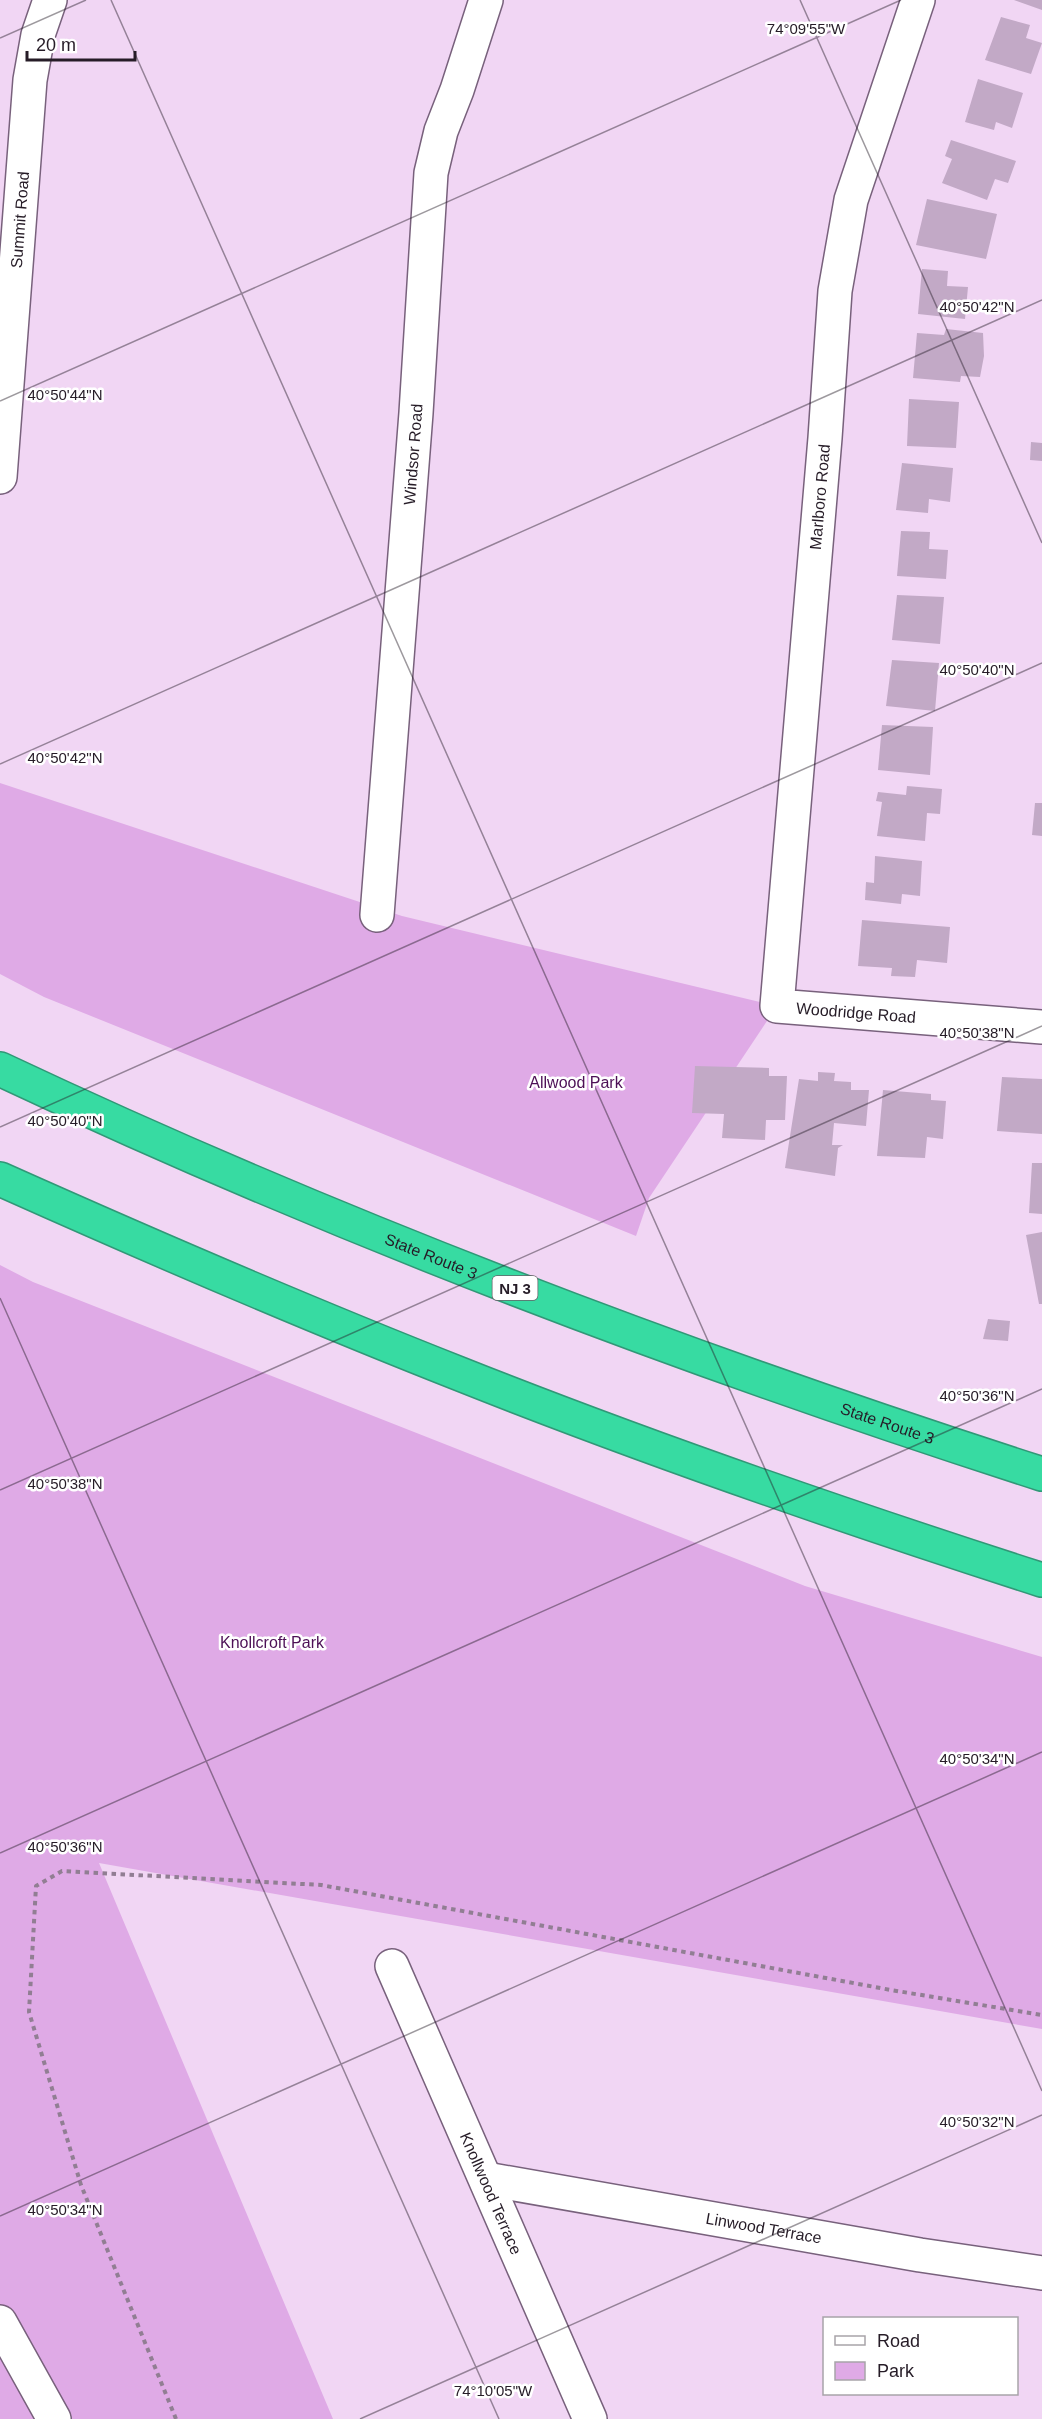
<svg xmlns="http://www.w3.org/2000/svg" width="1042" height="2419" font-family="Helvetica,sans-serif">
  <rect width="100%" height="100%" fill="#f1d6f4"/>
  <path fill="#dfaae6" d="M0,783L402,916L777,1006L649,1198L636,1236L44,997L0,974Z
    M0,1265L33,1282L805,1586L1042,1657V2029L99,1863L333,2419H0Z"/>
  <path fill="#c2a9c6" d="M1014,0H1042V10Z
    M1001,17L1030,25L1026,38L1042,43L1031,74L985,60Z
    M978,79L1023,93L1012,128L996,122L994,130L965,122Z
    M951,140L1016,161L1008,183L995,179L987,200L942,183L952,159L945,156Z
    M927,199L997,214L986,259L916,245Z
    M922,269L948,271L947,286L968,287L965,319L918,314Z
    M946,329L983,333L984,356L980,377L961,376L960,382L913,378L917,333L944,335Z
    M909,399L959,402L956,448L907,446Z
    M1031,442L1042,443V461L1030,460Z
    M902,463L953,468L950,502L929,499L928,513L896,510Z
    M901,531L930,532L929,549L948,550L946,579L897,576Z
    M897,595L944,597L940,644L892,640Z
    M892,660L939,663L935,711L886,706Z
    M882,725L933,727L930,775L878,770Z
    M907,786L942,789L940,814L927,813L925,841L877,836L882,802L876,801L878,792L906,795Z
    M1035,803H1042V836L1032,835Z
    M875,856L922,861L920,896L902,894L901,904L865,900L866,882L874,883Z
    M862,920L950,927L947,963L917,960L915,977L891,976L892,968L858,966Z
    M695,1066L769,1068V1076H787L785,1120H766L765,1140L722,1138L724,1114L692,1113Z
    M818,1072L835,1073L834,1081L851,1082V1090H869L866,1126L834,1123L832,1145H843L838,1148L835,1176L785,1168L799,1079L818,1081Z
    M1002,1077L1042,1079V1134L997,1131Z
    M883,1090L931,1094V1100L946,1101L943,1139L927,1137L925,1158L877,1156Z
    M1032,1163H1042V1214L1029,1213Z
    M1042,1232V1304H1039L1026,1235Z
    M988,1319L1010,1321L1008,1341L983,1339Z"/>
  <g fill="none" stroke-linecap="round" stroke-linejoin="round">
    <defs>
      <g id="minor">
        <path id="s1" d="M918,0L851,200L835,291L825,438L777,1006L1042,1027"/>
        <path id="s2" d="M0,477L30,80L38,35L50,0"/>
        <path id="s3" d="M377,915L416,413L431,173L441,131L457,90L486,0"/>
        <path id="s4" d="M392,1966L590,2419"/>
        <path id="s5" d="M486,2179L920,2255L1042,2273"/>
        <path d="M0,2322L54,2419"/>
      </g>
      <g id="highway">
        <path id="s6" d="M0,1069C337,1228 687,1360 1042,1474"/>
        <path d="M0,1179C152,1247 305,1313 460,1374C651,1450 846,1517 1042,1580"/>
      </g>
    </defs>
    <use href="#minor" stroke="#78617c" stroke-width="36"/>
    <use href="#highway" stroke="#319877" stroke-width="36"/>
    <path stroke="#917e93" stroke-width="4" stroke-dasharray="4.5 4.5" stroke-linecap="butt" d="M176,2419L81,2185L29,2012L36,1886L62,1871L321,1885L891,1990L1042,2015"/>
    <use href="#minor" stroke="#fff" stroke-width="33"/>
    <use href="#highway" stroke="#37dba2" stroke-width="33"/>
  </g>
  <path fill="none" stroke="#261c27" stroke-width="1.5" stroke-opacity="0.45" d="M111,0L1042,2091M800,0L1042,543M0,38L86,0M0,401L901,0M0,764L1042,300M0,1127L1042,663M0,1298L499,2419M0,1490L1042,1026M0,1853L1042,1389M0,2216L1042,1752M360,2419L1042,2115"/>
  <g text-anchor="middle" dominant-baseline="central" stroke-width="5" stroke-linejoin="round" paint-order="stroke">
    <rect fill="#fff" stroke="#676068" stroke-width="1.5" x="492.5" y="1276" width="45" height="24" rx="4.5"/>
    <g font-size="15" font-weight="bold" fill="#261c27">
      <text x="515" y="1288">NJ 3</text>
    </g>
    <g font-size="16" fill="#261c27" stroke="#fff">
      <text stroke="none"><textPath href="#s2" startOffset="258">Summit Road</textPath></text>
      <text stroke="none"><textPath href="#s3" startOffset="462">Windsor Road</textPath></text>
      <text transform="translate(820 497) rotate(-85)">Marlboro Road</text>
      <text stroke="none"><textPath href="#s1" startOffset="1100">Woodridge Road</textPath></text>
      <text stroke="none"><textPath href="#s6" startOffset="470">State Route 3</textPath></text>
      <text stroke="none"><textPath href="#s6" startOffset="956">State Route 3</textPath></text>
      <text stroke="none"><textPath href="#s4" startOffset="248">Knollwood Terrace</textPath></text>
      <text stroke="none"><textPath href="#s5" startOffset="282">Linwood Terrace</textPath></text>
    </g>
    <g font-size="16" fill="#4d1056" stroke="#fff">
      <text x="576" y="1082">Allwood Park</text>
      <text x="272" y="1642">Knollcroft Park</text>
    </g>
  </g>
  <g font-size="15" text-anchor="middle" fill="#261c27" stroke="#fff" stroke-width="5" stroke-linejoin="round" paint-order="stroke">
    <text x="806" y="34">74°09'55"W</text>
    <text x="977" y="312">40°50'42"N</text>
    <text x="65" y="400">40°50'44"N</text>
    <text x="977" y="675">40°50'40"N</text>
    <text x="65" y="763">40°50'42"N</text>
    <text x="977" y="1038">40°50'38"N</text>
    <text x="65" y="1126">40°50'40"N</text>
    <text x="977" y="1401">40°50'36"N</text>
    <text x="65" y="1489">40°50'38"N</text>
    <text x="977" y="1764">40°50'34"N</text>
    <text x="65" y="1852">40°50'36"N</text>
    <text x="977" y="2127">40°50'32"N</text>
    <text x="65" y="2215">40°50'34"N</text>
    <text x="493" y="2396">74°10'05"W</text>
  </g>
  <rect x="823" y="2317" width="195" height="78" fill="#ffffff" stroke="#a8a4a9" stroke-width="1.5"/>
  <rect x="835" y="2336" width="30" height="9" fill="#ffffff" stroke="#a8a4a9" stroke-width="1.5"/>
  <text x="877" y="2347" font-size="18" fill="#261c27">Road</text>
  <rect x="835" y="2362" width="30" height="18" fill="#dfaae6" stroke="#a8a4a9" stroke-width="1.5"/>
  <text x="877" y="2377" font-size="18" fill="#261c27">Park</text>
  <path d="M27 51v9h108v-9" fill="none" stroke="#261c27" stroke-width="3"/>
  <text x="36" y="51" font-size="18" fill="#261c27" stroke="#ffffff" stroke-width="4.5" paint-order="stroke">20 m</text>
</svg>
